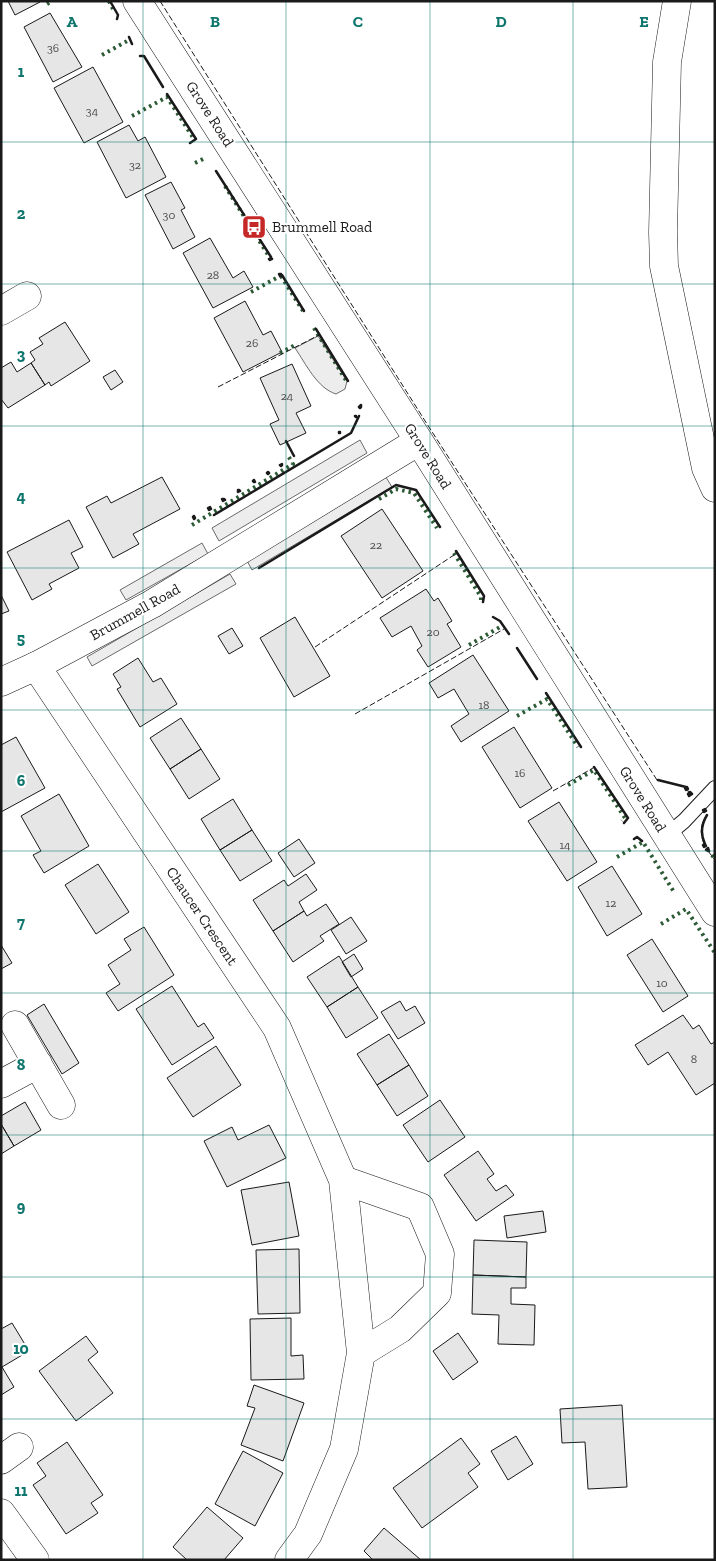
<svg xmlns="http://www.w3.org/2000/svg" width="716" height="1561" font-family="'Zilla Slab',serif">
  <rect width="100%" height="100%" fill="#fff"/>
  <path fill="#ededed" stroke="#6a6a6a" d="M318,336L347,381L345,389L336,394C317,388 306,364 295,348Z
    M360,440L367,453L219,541L212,528Z
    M384,474L392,487L252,570L245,557Z
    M202,543L208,554L126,600L120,590Z
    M230,574L236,584L92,666L87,657Z"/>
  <path fill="#e6e6e6" stroke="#1a1a1a" d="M8,1H40V2L15,15Z
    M50,13L82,67L53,82L24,27Z
    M93,67L123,122L84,143L54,88Z
    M129,125L138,141L145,137L166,177L126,198L97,142Z
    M171,182L185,208L181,210L195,237L173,249L145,195Z
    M210,238L233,278L244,271L253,287L213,308L183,253Z
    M245,301L263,335L271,331L282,352L243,372L214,318Z
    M65,322L90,361L51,386L49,382L45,385L31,363L35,360L30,352L43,344L39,338Z
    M11,362L17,372L31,363L45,385L8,408L1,399V368Z
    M292,364L311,406L296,413L306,433L280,445L270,424L279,420L260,378Z
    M115,370L123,382L111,390L103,377Z
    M162,477L180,509L133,534L139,544L113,558L86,507L107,496L111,503Z
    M382,509L423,571L382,598L341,536Z
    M69,520L83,547L71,553L79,568L49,584L52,589L32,600L7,552Z
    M426,589L434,601L438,598L452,621L447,624L461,647L428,667L417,650L422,646L411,626L392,637L380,618Z
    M1,595L9,611L1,614Z
    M295,617L330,676L294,697L260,638Z
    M232,628L243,646L229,654L218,636Z
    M473,655L509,711L461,742L451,726L469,714L454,689L438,698L429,683Z
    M138,658L153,682L161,678L177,704L140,727L117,689L121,687L113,674Z
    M181,718L201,749L170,769L150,738Z
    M514,727L552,788L520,808L482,747Z
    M16,737L45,788L1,812V745Z
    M201,749L220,779L189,799L170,769Z
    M59,794L89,846L44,873L33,855L41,851L21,816Z
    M233,799L252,830L220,850L201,819Z
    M559,802L597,862L567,881L528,821Z
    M252,830L272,861L240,881L220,850Z
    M299,839L315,863L294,877L278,853Z
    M98,864L129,912L96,934L65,885Z
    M612,866L642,914L607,936L578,887Z
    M306,874L317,890L299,902L304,911L273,931L253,900L284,880L288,886Z
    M326,904L339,924L320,936L324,941L293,962L273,931L304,911L307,916Z
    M351,917L367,941L346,954L331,930Z
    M144,927L174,975L118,1011L106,993L120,984L108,965L131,950L124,939Z
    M652,939L688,996L663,1012L627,955Z
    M1,945L12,963L1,969Z
    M354,954L363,969L351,977L342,962Z
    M339,956L358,987L327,1007L307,977Z
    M172,986L198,1027L204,1023L214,1038L172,1065L136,1009Z
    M358,987L378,1018L346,1038L327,1007Z
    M400,1001L406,1011L415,1006L425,1023L398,1039L381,1012Z
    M44,1004L79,1063L62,1074L27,1015Z
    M683,1015L693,1029L699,1025L711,1044L715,1042V1083L696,1095L668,1052L648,1065L635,1045Z
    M389,1034L409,1065L377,1085L357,1054Z
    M216,1046L241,1085L193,1117L167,1078Z
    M409,1065L428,1096L397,1116L377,1085Z
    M440,1100L465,1137L428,1162L403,1125Z
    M25,1102L41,1130L14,1146L1,1124V1116Z
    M1,1124L14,1146L1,1154Z
    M269,1125L286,1158L227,1187L204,1141L232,1127L238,1140Z
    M478,1151L494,1174L487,1179L496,1191L506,1185L514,1195L476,1221L444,1175Z
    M289,1182L299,1236L252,1245L241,1190Z
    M543,1211L546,1232L507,1238L504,1216Z
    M474,1240L527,1242L526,1277L473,1275Z
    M299,1249L300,1313L258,1314L256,1250Z
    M473,1275L526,1277V1288H511V1304L535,1305L534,1345L498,1344L499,1315L472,1314Z
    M291,1318V1356L303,1355L304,1379L251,1380L250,1319Z
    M12,1323L29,1351L2,1367L14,1387L1,1395V1329Z
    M458,1333L478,1362L453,1380L433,1351Z
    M86,1336L98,1352L88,1360L113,1393L76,1421L39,1371Z
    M254,1385L304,1403L283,1461L241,1445L255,1408L247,1406Z
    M622,1405L627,1487L588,1489L585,1442L562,1443L560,1409Z
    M516,1436L533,1464L508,1480L491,1451Z
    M461,1438L480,1464L468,1473L478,1487L422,1528L393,1488Z
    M67,1442L103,1495L91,1503L98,1513L66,1534L33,1485L46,1476L37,1463Z
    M243,1451L283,1473L255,1526L215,1504Z
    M207,1507L243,1538L224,1560H187L173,1547Z
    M384,1528L421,1560H373L364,1551Z"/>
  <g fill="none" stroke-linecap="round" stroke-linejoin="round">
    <defs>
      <path id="lane" d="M666,836L684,821L715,788"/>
      <path id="street" d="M677,1L667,62L663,232L664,266L706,468L715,488
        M1,311L27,296
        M36,666L277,1028L343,1180L361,1353L344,1449L308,1534L289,1560
        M15,1025L61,1105
        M1,1084L38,1064
        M343,1180L420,1207L440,1254L437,1293L400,1329L361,1353
        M1,1460L19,1447
        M1,1513L35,1560"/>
      <path id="secondary" d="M137,1L419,441L715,912
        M1,682L36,666L152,604L419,441"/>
    </defs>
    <use href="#lane" stroke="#1a1a1a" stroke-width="16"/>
    <use href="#street" stroke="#1a1a1a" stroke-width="29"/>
    <use href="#secondary" stroke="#1a1a1a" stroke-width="29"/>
    <use href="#lane" stroke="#fff" stroke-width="14"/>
    <use href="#street" stroke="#fff" stroke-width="28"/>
    <use href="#secondary" stroke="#fff" stroke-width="28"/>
    <path stroke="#2b5a34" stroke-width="4" stroke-dasharray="2.5 4" stroke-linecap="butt" d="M109,1L113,9
      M47,4L52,1
      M102,55L129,40
      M132,116L167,97L194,139
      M195,163L205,158
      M225,186L270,258
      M281,276L303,311
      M251,292L280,276
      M314,328L347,382
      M280,353L297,344
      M379,499L396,489L414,493L437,528
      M192,525L293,464L287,454
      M454,553L481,597V600
      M469,645L500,627
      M517,716L547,699L578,747
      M568,785L594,770L625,818L622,821
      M712,855L715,859
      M617,857L643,842L674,892
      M661,924L686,909L715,953"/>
    <path stroke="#1a1a1a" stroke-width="1" stroke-dasharray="6 2.5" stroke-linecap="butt" d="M160,1L427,424L657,780
      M218,387L319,335
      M315,647L454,555
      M355,714L504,629
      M687,789L689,793
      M553,791L593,768
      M704,844C700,834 700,824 707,815
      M708,851L715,860"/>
    <path stroke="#1a1a1a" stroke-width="2.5" d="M110,1L118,15L117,19
      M129,37L132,44
      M140,56H144L163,87
      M167,94L196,139L190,143
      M216,171L271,257
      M271,258L272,259L270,260L269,259Z
      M279,274H281V275L280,276Z
      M282,275L304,311
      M316,329L348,381
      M361,405V407L360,408L359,407Z
      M355,416H356V417Z
      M339,432H340V433H339Z
      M286,441L294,456
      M282,464V465L281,466L280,465Z
      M268,472L269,473L268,474L267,473Z
      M254,480L255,482H254L253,481Z
      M238,490H239L240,491L238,492Z
      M222,499H224L225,500L223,501Z
      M210,507L211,509L209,510L208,508Z
      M214,515L351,433L359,416
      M194,516L195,518L194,519L193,517Z
      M456,551L484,596L483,602
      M259,568L396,485L416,490L440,527
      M493,617L500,621L509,634
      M517,648L537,679
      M546,693L581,747
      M594,767L628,818L624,823
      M658,780L686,787
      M687,787L688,789L686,790L685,788Z
      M690,792L692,794L689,796L688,794Z
      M705,809L706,811L704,812L703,810Z
      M634,839L637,837L642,841
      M705,844C700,834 701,825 707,815
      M705,844L706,846L704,847L703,845Z
      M708,848L709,851H708L706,850Z"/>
  </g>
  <path fill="none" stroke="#0f766e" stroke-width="1" stroke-opacity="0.55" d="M143,1V1560M286,1V1560M430,1V1560M573,1V1560M1,142H715M1,284H715M1,426H715M1,568H715M1,710H715M1,851H715M1,993H715M1,1135H715M1,1277H715M1,1419H715"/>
  <defs>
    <symbol id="bus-square" viewBox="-11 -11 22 22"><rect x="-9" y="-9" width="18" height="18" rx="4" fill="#c62828" stroke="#fff"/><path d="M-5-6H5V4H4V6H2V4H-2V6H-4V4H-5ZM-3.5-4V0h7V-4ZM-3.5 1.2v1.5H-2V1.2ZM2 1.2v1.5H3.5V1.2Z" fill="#fff"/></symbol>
  </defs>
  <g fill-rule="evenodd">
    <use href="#bus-square" x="240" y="213" width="28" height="28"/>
  </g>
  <g text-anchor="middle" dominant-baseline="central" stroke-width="4" stroke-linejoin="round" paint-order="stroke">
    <g font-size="12" fill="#4d4d4d">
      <text x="53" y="48">36</text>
      <text x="92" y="111">34</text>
      <text x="135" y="165">32</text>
      <text x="169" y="215">30</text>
      <text x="213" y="275">28</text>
      <text x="252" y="343">26</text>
      <text x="287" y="396">24</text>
      <text x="376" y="545">22</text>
      <text x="433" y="632">20</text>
      <text x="484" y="705">18</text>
      <text x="520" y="773">16</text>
      <text x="565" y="845">14</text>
      <text x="611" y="903">12</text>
      <text x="662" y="983">10</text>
      <text x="694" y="1059">8</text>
    </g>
    <g font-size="15" fill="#1a1a1a" stroke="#fff">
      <text transform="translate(210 114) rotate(57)">Grove Road</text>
      <text transform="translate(428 456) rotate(58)">Grove Road</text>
      <text transform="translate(135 612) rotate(-29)">Brummell Road</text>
      <text transform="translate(643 799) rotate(58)">Grove Road</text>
      <text transform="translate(202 916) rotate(56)">Chaucer Crescent</text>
    </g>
    <g font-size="15" fill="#1a1a1a" stroke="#fff" text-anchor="start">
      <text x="272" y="227">Brummell Road</text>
    </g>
  </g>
  <g font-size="16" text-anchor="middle" font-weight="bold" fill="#0f766e" stroke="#fff" stroke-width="4" stroke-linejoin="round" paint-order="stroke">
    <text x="72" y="27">A</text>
    <text x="215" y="27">B</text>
    <text x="358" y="27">C</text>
    <text x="501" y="27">D</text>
    <text x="644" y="27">E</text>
    <text x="21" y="77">1</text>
    <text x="21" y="219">2</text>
    <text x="21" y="360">3</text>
    <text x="21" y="502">4</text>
    <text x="21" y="644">5</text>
    <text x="21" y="786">6</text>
    <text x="21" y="928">7</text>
    <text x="21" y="1070">8</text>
    <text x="21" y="1212">9</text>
    <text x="21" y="1354">10</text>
    <text x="21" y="1496">11</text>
  </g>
  <rect width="716" height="1561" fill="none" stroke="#1a1a1a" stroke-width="5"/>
</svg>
